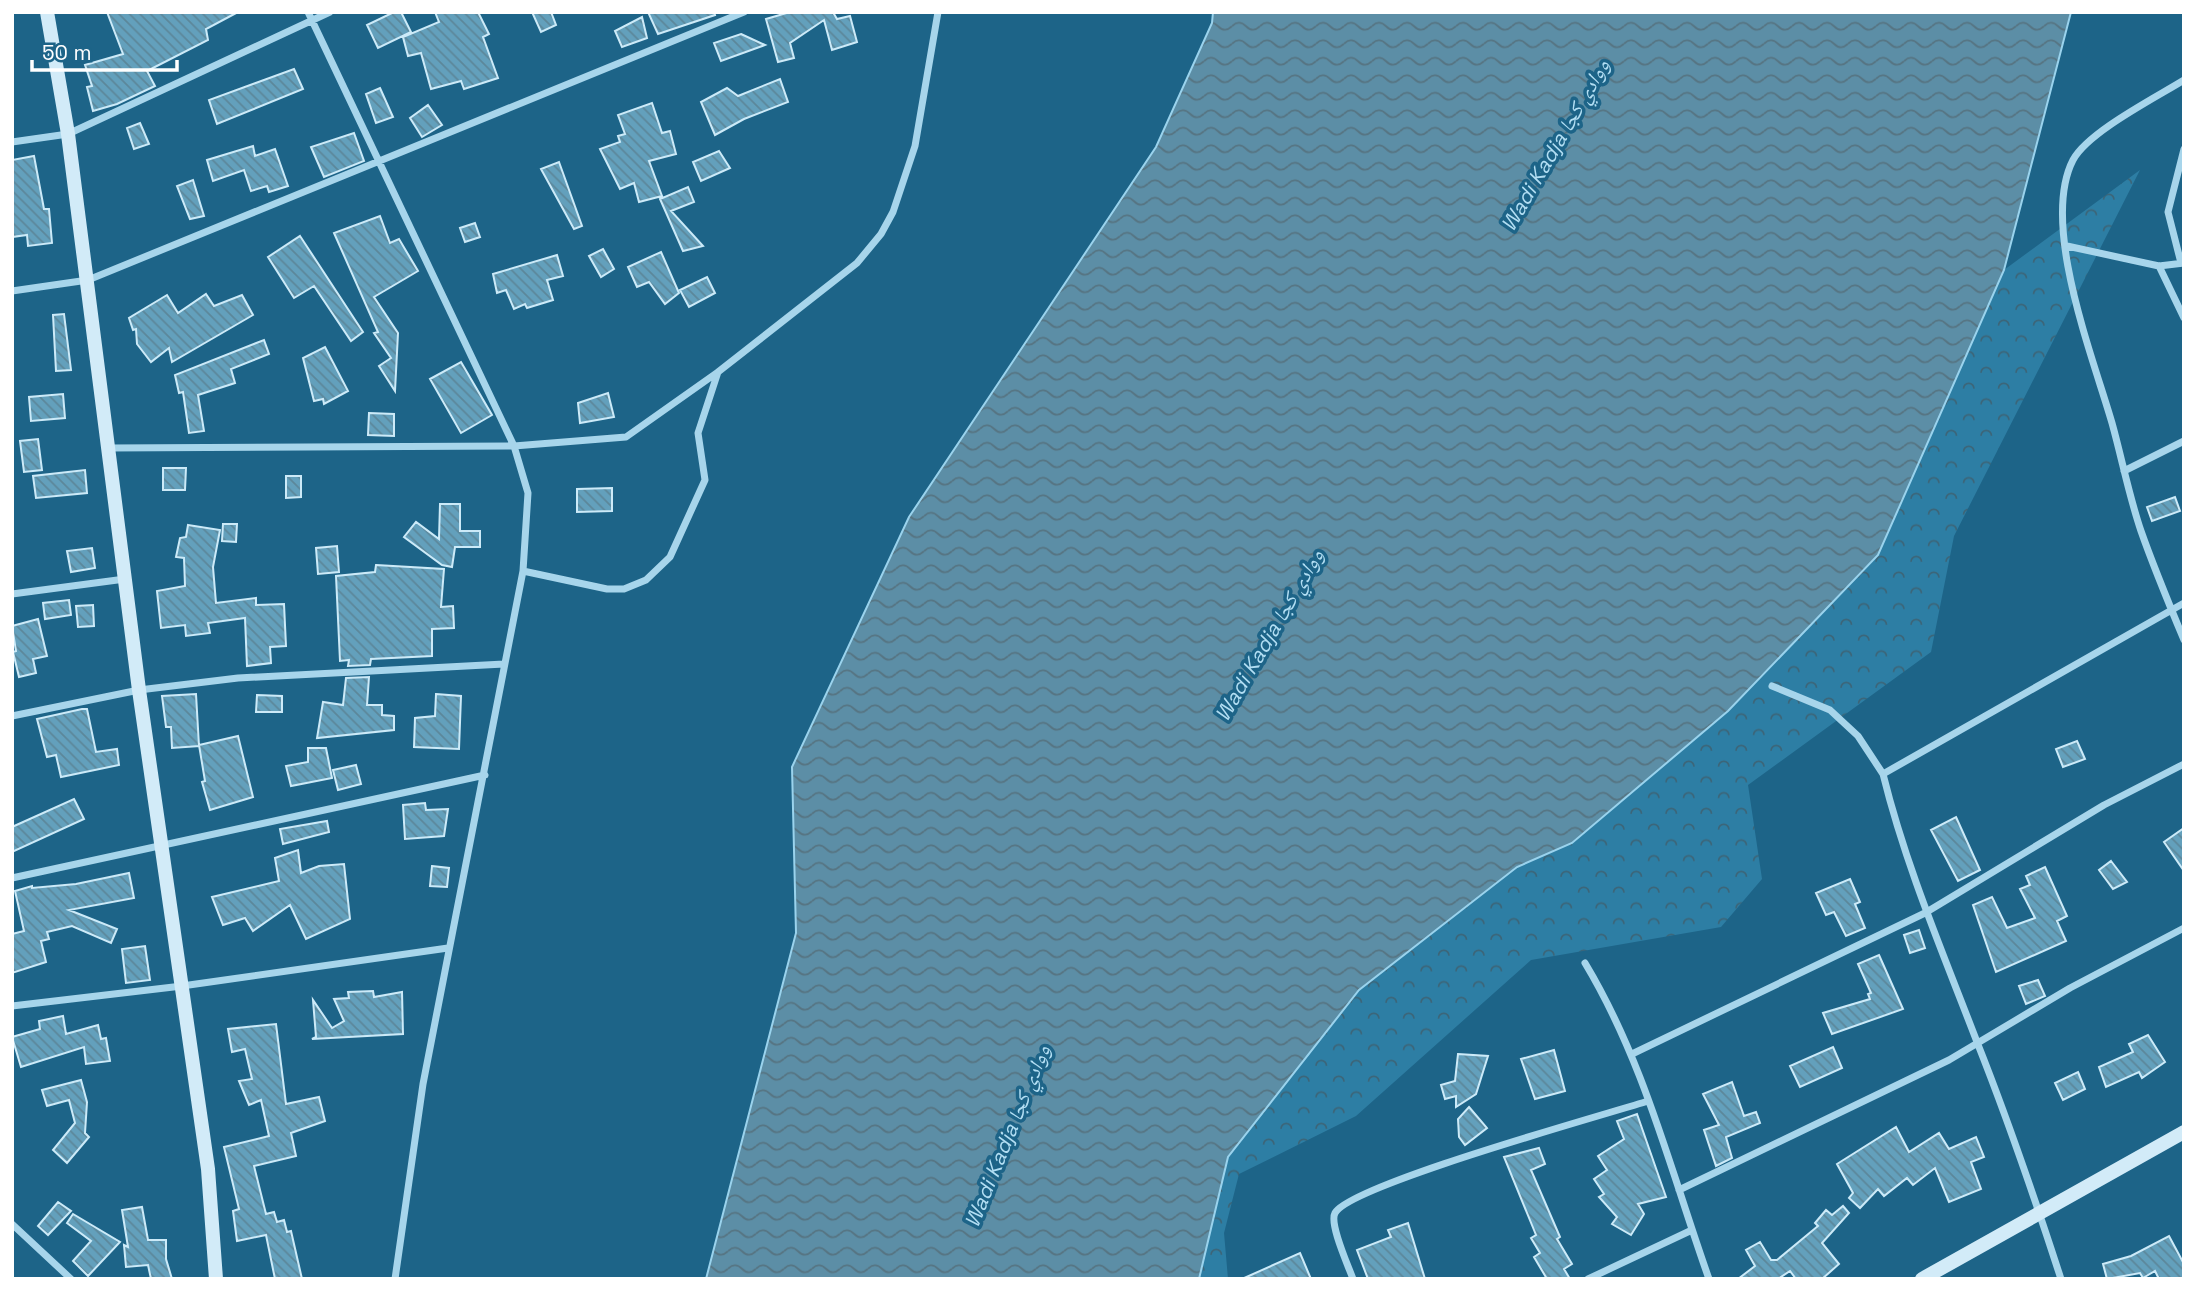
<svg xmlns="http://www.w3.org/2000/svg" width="2196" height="1291" font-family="'Space Grotesk','Noto Naskh Arabic',sans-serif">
  <defs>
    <pattern id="forest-crowns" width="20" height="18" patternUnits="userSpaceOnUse" patternTransform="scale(1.75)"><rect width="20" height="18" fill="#2d7ea4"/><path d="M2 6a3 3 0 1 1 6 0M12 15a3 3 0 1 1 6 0" fill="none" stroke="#3c6578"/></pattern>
    <pattern id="water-waves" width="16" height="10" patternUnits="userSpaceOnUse" patternTransform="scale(1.75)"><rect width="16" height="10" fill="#5c8ea6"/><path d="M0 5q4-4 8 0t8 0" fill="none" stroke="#567482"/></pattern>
    <pattern id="building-back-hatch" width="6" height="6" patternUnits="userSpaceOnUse" patternTransform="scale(1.75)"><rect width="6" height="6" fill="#63a0bc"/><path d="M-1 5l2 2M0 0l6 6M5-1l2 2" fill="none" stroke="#5c879a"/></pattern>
  </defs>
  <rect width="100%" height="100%" fill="#1d6488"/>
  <path fill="url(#forest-crowns)" d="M2140,170L1954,536L1931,652L1748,785L1762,879L1721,927L1531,960L1356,1116L1239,1174L1224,1233L1228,1279H1199L1228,1157L1359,990L1517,867L1572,843L1728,711L1878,555L2004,270Z"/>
  <path fill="url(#water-waves)" stroke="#9ad3ed" stroke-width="2" d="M1213,12H2071L2004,270L1878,555L1728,711L1572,843L1517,867L1359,990L1228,1157L1199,1279H706L796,933L792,767L909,517L1156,147L1212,23Z"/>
  <path fill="url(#building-back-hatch)" stroke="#cceaf8" stroke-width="2" d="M107,12H238L206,29L208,40L147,71L155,86L117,104L93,111L87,87L92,86L85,65L123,54Z
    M394,12H401L411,32L378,48L367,25Z
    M435,12H478L489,34L483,37L498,78L464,89L461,81L431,89L421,53L408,56L403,37L439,22Z
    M532,12H551L556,25L541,32Z
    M648,12H714L715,15L658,34Z
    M790,12H836L834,14L837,19L850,16L857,42L832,50L824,20L790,43L794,58L778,62L766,19Z
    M642,17L647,38L622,47L615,31Z
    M741,34L765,45L721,61L714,43Z
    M294,69L303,89L217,124L209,100Z
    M780,79L788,102L744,119L715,135L701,102L727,88L738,96Z
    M380,88L393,117L376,123L366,94Z
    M652,103L662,133L670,131L676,154L649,161L662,196L639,202L634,183L620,189L600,149L620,142L618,136L625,134L618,115Z
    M428,105L442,125L422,137L410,118Z
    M140,123L149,144L134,149L127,128Z
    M354,133L364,161L324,177L311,147Z
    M253,146L255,156L275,149L288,186L269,192L267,186L251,191L244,170L213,181L207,160Z
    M719,151L730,168L701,181L693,162Z
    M34,156L44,209H49L52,243L28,246L27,235L12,237V160Z
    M559,162L582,226L574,229L541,169Z
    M193,180L204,216L190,219L177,186Z
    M688,187L694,202L671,211L703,246L683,251L660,199Z
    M380,216L390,243L399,239L418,271L374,297L398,333L395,391L379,366L391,358L374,333L378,332L334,233Z
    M475,223L480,237L465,242L460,228Z
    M300,236L363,332L351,341L314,286L294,298L268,257Z
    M603,249L614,269L601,277L589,256Z
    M661,252L679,293L665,304L649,282L637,287L628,267Z
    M557,255L563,276L547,280L553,300L527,308L525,304L514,309L506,290L497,293L493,274Z
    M707,277L715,293L689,307L680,290Z
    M206,294L214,306L242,295L253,315L172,362L169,348L151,362L137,344L136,329L133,330L129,318L167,295L178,313Z
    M64,314L71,370L56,371L53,315Z
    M264,340L269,354L231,369L235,383L198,395L204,431L189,433L183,392L179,393L175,375Z
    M325,347L348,391L324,404L323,399L314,401L303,358Z
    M461,362L492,415L461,433L430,379Z
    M608,393L614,417L580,423L578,403Z
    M63,394L65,418L31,421L29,397Z
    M369,413L394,414V436L368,435Z
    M38,439L42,470L24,472L20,441Z
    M163,468H186L185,490H163Z
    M85,470L87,493L36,498L33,476Z
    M286,476H301V497L286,498Z
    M612,488V511L577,512V489Z
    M2175,497L2180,511L2152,521L2147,507Z
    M440,504H460V531H480V547H455L452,567L442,565L404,537L416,522L439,539Z
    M223,524H237L236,542L222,541Z
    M188,525L220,530L213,567L216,603L256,598V605L284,604L286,646L270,647L271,663L247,666L245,618L208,623L210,633L186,636L185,625L161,628L157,591L185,586L184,558L176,557L180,538L186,537Z
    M337,546L339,572L318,574L316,548Z
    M92,548L95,568L71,572L67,551Z
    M376,565L444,569L441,607L453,606L454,628L432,629V656L371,659L370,665L348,666L349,660L340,661L336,576L375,572Z
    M69,600L71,615L45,619L43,603Z
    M93,605L94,626L78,627L76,606Z
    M38,619L47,656L33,659L36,673L19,677L13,652L16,651L12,626Z
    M369,677L367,705H382V715L394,716V730L317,738L323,702L343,705L346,678Z
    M196,694L199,746L172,748L171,727H166L162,696Z
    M436,694L461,696L459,749L414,747L415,718L435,716Z
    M257,695L282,696V712H256Z
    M82,709H87L96,752L117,749L119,765L61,777L56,755L47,757L37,719Z
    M238,736L253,797L210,810L202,782L205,781L199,745Z
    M2077,741L2085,759L2063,767L2056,749Z
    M308,748H326L332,778L291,786L286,766L308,762Z
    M356,765L361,784L338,790L333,770Z
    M74,799L84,819L12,852V827Z
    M425,803L426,810L448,809L444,836L405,839L403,805Z
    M1956,817L1980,870L1958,881L1931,830Z
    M327,821L329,832L283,844L280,829Z
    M2184,828V871L2164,842Z
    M298,850L301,873L319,866L344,864L350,919L306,939L290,905L253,931L245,918L223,925L212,897L279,881L275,858Z
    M2111,861L2127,882L2113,889L2099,870Z
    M432,866L449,868L447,887L430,886Z
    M2045,867L2067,916L2057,921L2066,941L1996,972L1973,905L1992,897L2007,928L2035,918L2020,889L2030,885L2026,876Z
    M129,873L134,898L69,910L117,929L111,943L72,926L47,932L49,939L41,941L46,962L12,973V934L24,931L15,891L32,886V888L76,884Z
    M1850,879L1860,902L1855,904L1865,928L1846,936L1834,912L1826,915L1816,893Z
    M1919,930L1925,948L1910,953L1904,935Z
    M145,946L150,980L126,983L122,949Z
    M1879,955L1903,1009L1832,1034L1823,1013L1870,999L1868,994L1871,993L1858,964Z
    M2038,980L2045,996L2026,1004L2019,986Z
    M373,991L374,997L402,992L403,1034L312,1039L316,1037L313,1000L332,1028L344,1021L334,999L349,998L348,992Z
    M63,1016L66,1034L98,1025L101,1039L106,1038L110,1061L86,1064L84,1047L21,1067L12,1037L40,1029L39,1021Z
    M276,1024L286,1104L319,1097L325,1121L291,1133L296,1156L254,1166L266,1214L274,1212L277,1222L284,1220L287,1232L291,1231L302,1279H275L266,1235L237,1241L233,1211L239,1209L224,1147L269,1136L261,1100L249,1105L239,1081L252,1079L245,1049L232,1052L228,1029Z
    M2148,1035L2165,1062L2142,1078L2139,1072L2106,1087L2099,1067L2133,1052L2129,1044Z
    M1833,1047L1842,1068L1800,1087L1790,1066Z
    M1554,1050L1565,1091L1535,1099L1521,1059Z
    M1458,1054L1488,1056L1476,1094L1456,1107V1096L1445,1099L1441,1085L1455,1081Z
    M2078,1072L2085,1089L2063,1100L2055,1083Z
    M81,1080L87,1102L85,1133L89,1137L67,1163L53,1150L75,1123L69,1100L47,1106L42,1090Z
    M1732,1082L1744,1116L1756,1112L1760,1123L1726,1137L1732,1158L1716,1166L1704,1130L1719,1125L1703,1094Z
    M1469,1107L1487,1128L1465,1145L1459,1137L1458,1119Z
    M1637,1114L1666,1197L1638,1204L1644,1214L1631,1235L1612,1224L1617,1217L1599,1197L1604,1194L1594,1179L1607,1170L1598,1156L1624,1139L1617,1121Z
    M1896,1127L1909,1152L1939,1133L1949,1149L1976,1137L1984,1157L1971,1162L1981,1189L1949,1202L1935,1168L1913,1185L1907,1178L1884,1196L1878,1189L1860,1208L1849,1198L1853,1193L1837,1164Z
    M1539,1148L1545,1164L1531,1170L1560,1237L1557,1239L1572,1264L1564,1269L1570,1279H1547L1534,1257L1540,1253L1531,1238L1536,1235L1534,1230L1504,1157Z
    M58,1202L71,1211L48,1235L38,1226Z
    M1843,1206L1849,1213L1822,1243L1839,1264L1822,1279H1796L1790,1271L1778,1279H1738L1755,1266L1746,1250L1760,1242L1771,1260H1777L1818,1226L1815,1223L1826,1210L1832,1215Z
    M142,1207L148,1240H166V1259L172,1279H151L148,1265L126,1267L124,1245L128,1247L122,1210Z
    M73,1214L120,1242L88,1276L73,1261L91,1241L67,1223Z
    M1408,1223L1425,1279H1368L1357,1250L1391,1237L1388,1230Z
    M2169,1236L2184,1264V1279H2159L2155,1271L2143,1278L2140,1273L2107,1279L2103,1264L2131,1256Z
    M1300,1253L1311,1279H1242Z"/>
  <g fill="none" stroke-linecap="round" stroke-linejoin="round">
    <path stroke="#a7d5eb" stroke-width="7" d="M308,12L514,446L528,493L523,571L423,1084L395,1279
      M2184,80C2155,98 2088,132 2073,160C2040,224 2093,357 2112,423C2122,459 2129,496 2141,531C2154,568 2169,604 2184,640
      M12,142L68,134L330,12
      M2067,246L2159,266L2184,263
      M2181,263L2168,212L2184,149
      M2159,266L2184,318
      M12,291L88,280L744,12
      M109,448L514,446L626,437L718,372L857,263L881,234L893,212L915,146L938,12
      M2124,471L2184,441
      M523,571L607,589H624L646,580L670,557L705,480L698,433L718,372
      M12,594L125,579
      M1772,686L1830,710L1858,736L1883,774
      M12,716L139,690L238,678L504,664
      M12,878L485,775
      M1585,963C1644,1061 1671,1172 1709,1279
      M12,1006L182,986L448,948
      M1632,1054L1925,913L2104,805L2184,764
      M1679,1190L1949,1060L2070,988L2184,928
      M12,1224L71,1279
      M1353,1279C1348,1265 1329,1224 1335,1213C1350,1185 1604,1115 1648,1101
      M1588,1279L1692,1230
      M2061,1279C2035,1199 2008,1120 1977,1042C1943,953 1906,867 1883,774L2184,603"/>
    <path stroke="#d2ebf8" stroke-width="14" d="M47,12L68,134L139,690L208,1169L216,1279
      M1922,1279L2184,1132"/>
  </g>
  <g text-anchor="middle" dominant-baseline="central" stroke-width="7" stroke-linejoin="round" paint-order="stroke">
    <g font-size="21" font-style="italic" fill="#b2def3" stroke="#1d6488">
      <text transform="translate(1555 145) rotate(-60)">Wadi Kadja ووادي كجا</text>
      <text transform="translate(1269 635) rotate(-60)">Wadi Kadja ووادي كجا</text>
      <text transform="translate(1007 1136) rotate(-68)">Wadi Kadja ووادي كجا</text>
    </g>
  </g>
  <rect width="2196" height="1291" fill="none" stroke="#ffffff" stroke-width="28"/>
  <path d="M32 60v10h145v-10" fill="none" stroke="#ffffff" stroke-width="3.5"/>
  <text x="42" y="60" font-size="21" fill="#ffffff" stroke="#1d6488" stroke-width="5" paint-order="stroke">50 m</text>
</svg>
